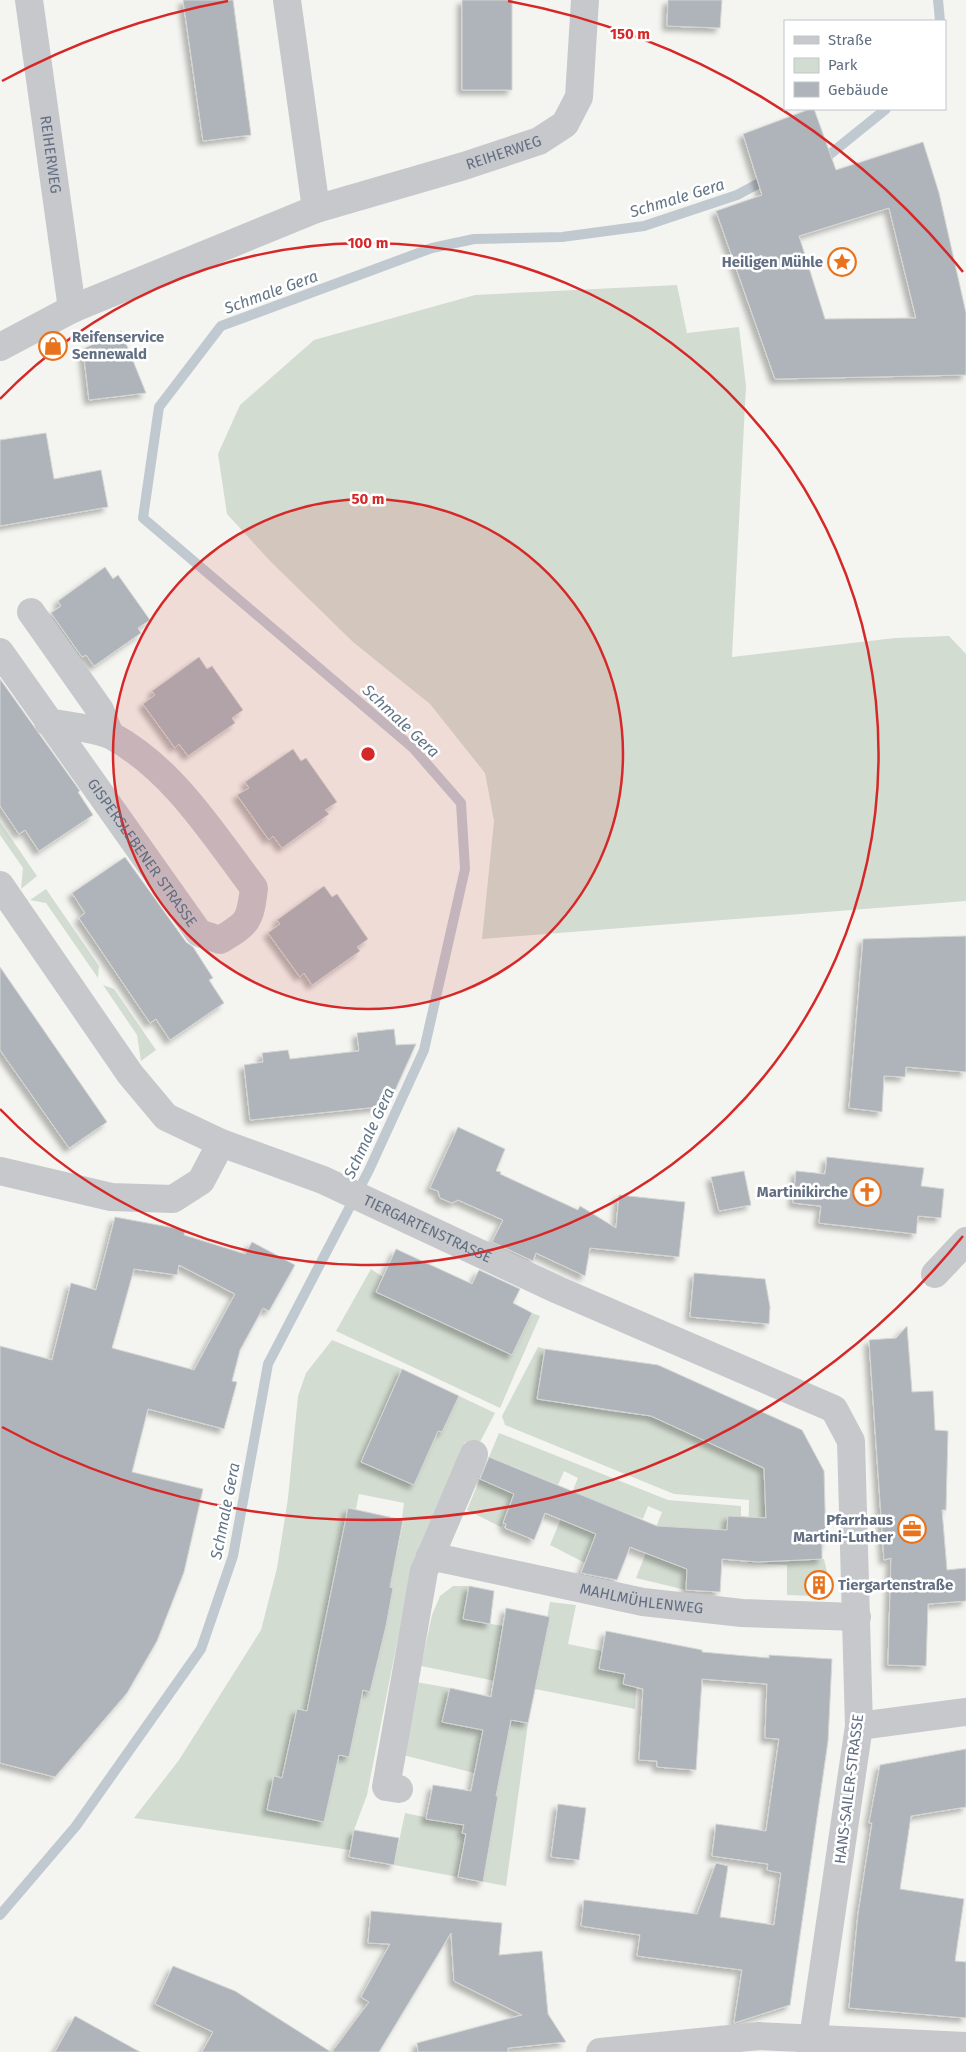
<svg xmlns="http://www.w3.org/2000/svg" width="966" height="2052" font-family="'Fira Sans',sans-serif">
  <defs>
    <filter id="shadow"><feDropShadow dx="-4.5" dy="4.5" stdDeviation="2.5" flood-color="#0004"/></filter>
  </defs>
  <rect width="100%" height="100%" fill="#f4f5f0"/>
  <path fill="#d3dcd1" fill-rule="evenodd" d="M677,285L687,333L739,327L746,386L732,657L895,638L949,636L966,654V901L482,939L494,821L485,773L430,704L353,642L270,561L227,514L218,454L240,405L314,340L475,295Z
    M0,822L37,876L21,889L23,868L0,835Z
    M46,889L99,966L98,978L46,903L30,900Z
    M103,985L114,989L156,1050L141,1061L137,1035Z
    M371,1269L383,1277L376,1292L512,1355L532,1313L540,1316L500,1408L336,1331Z
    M332,1340L402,1369L385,1407L441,1432L459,1396L495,1413L478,1446L465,1442L413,1561L367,1795L354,1830L350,1850L134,1818L179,1760L261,1630L277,1568L288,1498L298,1396L306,1373ZM375,1430L428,1452L414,1485L362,1462ZM359,1494L404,1503L402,1518L404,1519L397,1554L341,1543L348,1508L356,1509ZM378,1656L370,1692L314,1680ZM297,1709L356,1721L349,1757L289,1745ZM274,1776L331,1787L324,1822L267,1810Z
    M538,1347L545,1349L537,1399L612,1412L651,1416L754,1464L778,1478L765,1509L766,1546L782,1561L824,1559L827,1572H814L815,1596L787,1595V1565L748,1563L749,1500L674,1494L505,1425L502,1416Z
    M499,1433L668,1500L741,1506V1517L727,1530L688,1550L686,1590L636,1578L662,1512L648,1506L643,1519L594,1501L600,1526L585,1563L550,1545L578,1478L564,1471L558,1485L510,1465L501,1488L514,1494L501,1527L467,1510Z
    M453,1586H469L463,1619L503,1626L498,1657L538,1665L550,1602L576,1605L568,1644L602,1651L599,1669L625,1674L623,1684L636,1687L635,1709L421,1666L432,1615L440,1596Z
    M416,1682L450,1688L443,1722L483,1730L477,1760L502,1765L511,1720L528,1723L506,1886L394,1865L405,1813L467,1826L462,1856L487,1860L498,1796L482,1793L486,1776L403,1755Z"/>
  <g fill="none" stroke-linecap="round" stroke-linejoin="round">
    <path stroke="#c1c9d0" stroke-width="10" d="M938,0L940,21
      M818,159L829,155L886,109
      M0,1915L76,1826L201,1649L233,1556L268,1364L369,1170L424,1050L465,869L461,803L413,748L143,518L159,407L221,326L432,248L474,239L562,237L644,226L737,195L769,178"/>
  </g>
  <path fill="#aeb4ba" stroke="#d5d6d3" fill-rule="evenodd" filter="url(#shadow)" d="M183,0H233L251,135L203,141Z
    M462,0H512V90H462Z
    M668,0H722L720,28L667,26Z
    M810,109H814L836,170L923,142L939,193L966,313V375L775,379L716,211L762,195L743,134ZM889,208L916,318L825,319L799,236Z
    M121,331L146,393L89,400L83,349Z
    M46,433L54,479L101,470L108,507L0,526V440Z
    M105,567L113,579L118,575L150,620L138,628L141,633L94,666L86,655L82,657L51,613L61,606L58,601Z
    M199,657L207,669L212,666L243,710L232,718L235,723L188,756L179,744L175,748L143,704L155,695L152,691Z
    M0,679L80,791L78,792L93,815L39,851L25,830L19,834L0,806Z
    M293,749L301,761L306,758L337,802L325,810L329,814L282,848L273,836L269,840L237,795L249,788L245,782Z
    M125,857L186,942L193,947L213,978L209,980L224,1003L170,1040L156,1019L150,1023L79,918L85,913L72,893Z
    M324,886L332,897L337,894L368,939L357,947L360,951L312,985L304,973L300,977L268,933L280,924L277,920Z
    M966,936V1072L906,1067L905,1077L884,1076L882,1112L849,1108L863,939Z
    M0,967L107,1122L69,1148L0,1050Z
    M394,1029L396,1045L416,1044L388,1106L250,1120L244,1065L263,1062L262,1053L288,1050L290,1059L359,1051L357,1033Z
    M458,1127L505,1149L496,1171L501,1172L500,1174L578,1210L580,1206L616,1228L619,1195L685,1202L679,1257L590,1248L585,1276L536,1253L533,1261L492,1242L503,1220L458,1200L452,1203L440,1198L438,1191L430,1188Z
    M827,1157L924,1168L921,1186L944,1189L941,1218L918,1216L916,1234L819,1223L821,1206L793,1203L796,1171L825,1174Z
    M744,1171L751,1205L719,1211L711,1177Z
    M115,1217L185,1230L184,1235L245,1254L252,1242L295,1265L269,1311L263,1308L240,1350L232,1381L237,1382L224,1429L148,1409L132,1472L203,1489L184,1572L157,1641L127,1693L55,1777L0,1763V1346L52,1360L71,1283L96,1290ZM179,1265L235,1294L194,1370L112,1348L134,1269L177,1275Z
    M396,1249L472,1284L479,1270L520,1289L513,1303L532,1313L512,1355L376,1292Z
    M694,1273L765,1279L770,1307L769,1324L690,1317Z
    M907,1326L912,1392L933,1391L935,1430L948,1431L946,1510H942L947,1570L966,1568V1601L928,1604L926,1666L888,1665L891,1558L884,1560L869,1340L896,1338Z
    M545,1349L658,1365L802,1430L824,1471L826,1544H822V1559L758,1562L722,1559L720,1592L686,1590L687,1569L630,1547L617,1580L581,1573L596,1534L545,1513L534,1540L505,1528L506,1524L503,1523L514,1494L480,1479L489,1457L657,1526L727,1530L728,1516L766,1518L764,1468L651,1416L537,1399Z
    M402,1369L459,1396L442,1432L438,1431L414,1485L361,1462Z
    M348,1508L403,1520L390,1587L393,1588L386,1626L370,1692L363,1690L349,1757L339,1755L324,1822L267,1810L274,1776L282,1778L297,1709L307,1711Z
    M469,1586L494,1591L490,1624L463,1619Z
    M506,1608L550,1617L528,1723L511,1720L496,1796H498L483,1882L458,1877L466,1834L462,1833L464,1825L426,1819L433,1785L471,1791L483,1730L442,1722L450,1688L491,1697Z
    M606,1631L702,1650V1652L769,1658V1655L832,1659L828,1741L790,2005L734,2023L742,1970L637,1956L640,1935L581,1926L584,1900L697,1914L716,1863L728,1866L720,1917L774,1925L781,1873L767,1870L768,1864L712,1856L716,1824L766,1831L779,1739L765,1738L767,1684L702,1679L696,1770L657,1767V1761L639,1760L643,1689L623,1684L625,1674L599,1669Z
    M966,1749V1807L911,1816L900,1889L964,1899L955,1961L966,1962V2018L849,2008L858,1914L872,1823H869L880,1765Z
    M558,1804L586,1808L579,1860L551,1857Z
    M354,1830L399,1838L394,1865L349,1857Z
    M371,1911L502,1923L499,1955L542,1951L548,2014L566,2042L508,2048V2052H418L417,2043L522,2015L454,1981L451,1933L379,2052H332L369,2002L361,1997L390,1944L368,1943Z
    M173,1966L235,1991L331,2052H202L213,2032L155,2004Z
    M75,2016L140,2052H55Z"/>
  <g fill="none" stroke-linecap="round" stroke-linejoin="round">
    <g stroke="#c6c8cc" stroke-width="28">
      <path id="s1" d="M29,0L72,309"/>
      <path d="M287,0L316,209"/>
      <path id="s2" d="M0,347L72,309L316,209L464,166L539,141L565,124L579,97L585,0"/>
      <path d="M31,612L100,710L110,735"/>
      <path id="s3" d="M0,652L199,933L220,940C248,923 250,922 254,888C213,834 173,769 112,736C99,729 64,725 48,722"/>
      <path id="s4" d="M0,885L130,1074L166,1117L221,1143L323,1180L558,1290L834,1409L851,1441L859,1726L811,2052"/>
      <path d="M0,1171L111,1197L173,1199L201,1181L221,1143"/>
      <path d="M935,1274L966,1241"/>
      <path id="s5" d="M430,1556L643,1602L742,1613L857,1617"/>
      <path d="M859,1726L966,1712"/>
      <path d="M399,1789L386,1787L424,1571L474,1454"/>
      <path d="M600,2052L759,2036L966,2046"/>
    </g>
  </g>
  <circle cx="368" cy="754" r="255" fill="#d62828" fill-opacity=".12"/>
  <g fill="none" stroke="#d62828" stroke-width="2.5">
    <circle cx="368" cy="754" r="255"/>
    <path d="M0 399A511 511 0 1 1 0 1109"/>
    <path d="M963 1236A766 766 0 0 1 2 1427M2 81A766 766 0 0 1 228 1M508 1A766 766 0 0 1 963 272"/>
  </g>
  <defs>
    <symbol id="sight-ring" viewBox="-11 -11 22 22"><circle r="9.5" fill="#fff" stroke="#e9731c" stroke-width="1.5"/><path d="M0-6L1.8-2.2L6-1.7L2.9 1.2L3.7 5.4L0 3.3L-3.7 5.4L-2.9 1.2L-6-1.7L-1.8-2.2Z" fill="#e9731c"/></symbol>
    <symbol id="shop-ring" viewBox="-11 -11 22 22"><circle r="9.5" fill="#fff" stroke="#e9731c" stroke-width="1.5"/><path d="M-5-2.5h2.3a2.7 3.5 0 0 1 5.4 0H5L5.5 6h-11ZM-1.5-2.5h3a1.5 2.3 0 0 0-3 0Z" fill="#e9731c"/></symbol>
    <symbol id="church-ring" viewBox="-11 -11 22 22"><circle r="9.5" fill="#fff" stroke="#e9731c" stroke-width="1.5"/><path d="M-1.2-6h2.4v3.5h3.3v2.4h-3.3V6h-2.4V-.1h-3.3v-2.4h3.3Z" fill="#e9731c"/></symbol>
    <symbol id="office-ring" viewBox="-11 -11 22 22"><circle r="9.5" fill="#fff" stroke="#e9731c" stroke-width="1.5"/><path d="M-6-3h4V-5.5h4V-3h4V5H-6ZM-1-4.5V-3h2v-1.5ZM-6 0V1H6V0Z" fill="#e9731c"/></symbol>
    <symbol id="building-ring" viewBox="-11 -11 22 22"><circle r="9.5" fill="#fff" stroke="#e9731c" stroke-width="1.5"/><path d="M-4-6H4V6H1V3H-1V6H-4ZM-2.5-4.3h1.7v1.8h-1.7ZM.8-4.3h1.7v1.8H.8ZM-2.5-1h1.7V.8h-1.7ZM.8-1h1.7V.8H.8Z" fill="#e9731c"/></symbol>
  </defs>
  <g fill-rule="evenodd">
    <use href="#sight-ring" x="826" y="246" width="32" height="32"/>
    <use href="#shop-ring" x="37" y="330" width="32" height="32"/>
    <use href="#church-ring" x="851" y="1176" width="32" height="32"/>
    <use href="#office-ring" x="896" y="1513" width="32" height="32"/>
    <use href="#building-ring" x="803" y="1569" width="32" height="32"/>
  </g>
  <g text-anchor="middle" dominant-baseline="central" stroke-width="5" stroke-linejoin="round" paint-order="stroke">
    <g font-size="15" fill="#626e82" stroke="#fff">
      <text stroke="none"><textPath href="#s2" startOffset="541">REIHERWEG</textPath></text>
      <text stroke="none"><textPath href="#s1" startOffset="156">REIHERWEG</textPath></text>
      <text stroke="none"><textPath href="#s3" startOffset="246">GISPERSLEBENER STRASSE</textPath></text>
      <text stroke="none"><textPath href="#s4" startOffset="570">TIERGARTENSTRASSE</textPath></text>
      <text stroke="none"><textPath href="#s5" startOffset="216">MAHLMÜHLENWEG</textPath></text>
      <text transform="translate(849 1789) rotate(-83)">HANS-SAILER-STRASSE</text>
    </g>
    <g font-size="15" font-weight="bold" fill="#626e82" stroke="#fff" text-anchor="end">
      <text x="823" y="262">Heiligen Mühle</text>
      <text x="72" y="337" text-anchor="start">Reifenservice<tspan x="72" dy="17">Sennewald</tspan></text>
      <text x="848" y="1192">Martinikirche</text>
      <text x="893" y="1520">Pfarrhaus<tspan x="893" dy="17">Martini-Luther</tspan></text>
      <text x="838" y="1585" text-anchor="start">Tiergartenstraße</text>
    </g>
    <g font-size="16" font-style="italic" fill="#637687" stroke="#fff">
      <text transform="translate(677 198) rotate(-17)">Schmale Gera</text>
      <text transform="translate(271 292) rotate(-20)">Schmale Gera</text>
      <text transform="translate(401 721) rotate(43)">Schmale Gera</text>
      <text transform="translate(369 1133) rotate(-65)">Schmale Gera</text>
      <text transform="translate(225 1511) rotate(-79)">Schmale Gera</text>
    </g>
  </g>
  <circle cx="368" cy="754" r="8" fill="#d62828" stroke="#fff" stroke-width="2.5"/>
  <g font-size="15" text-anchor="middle" font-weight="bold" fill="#d62828" stroke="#fff" stroke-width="5" stroke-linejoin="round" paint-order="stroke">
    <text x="630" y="39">150 m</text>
    <text x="368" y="248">100 m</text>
    <text x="368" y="504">50 m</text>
  </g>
  <rect x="784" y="20" width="162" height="90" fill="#ffffff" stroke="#c0c5cd"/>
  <rect x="794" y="36" width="25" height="8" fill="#c6c8cc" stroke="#c0c5cd"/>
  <text x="828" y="45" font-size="15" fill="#626e82">Straße</text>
  <rect x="794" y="58" width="25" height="15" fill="#d3dcd1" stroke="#c0c5cd"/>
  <text x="828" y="70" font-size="15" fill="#626e82">Park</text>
  <rect x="794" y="82" width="25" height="15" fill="#aeb4ba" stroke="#c0c5cd"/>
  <text x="828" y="95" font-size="15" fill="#626e82">Gebäude</text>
</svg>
